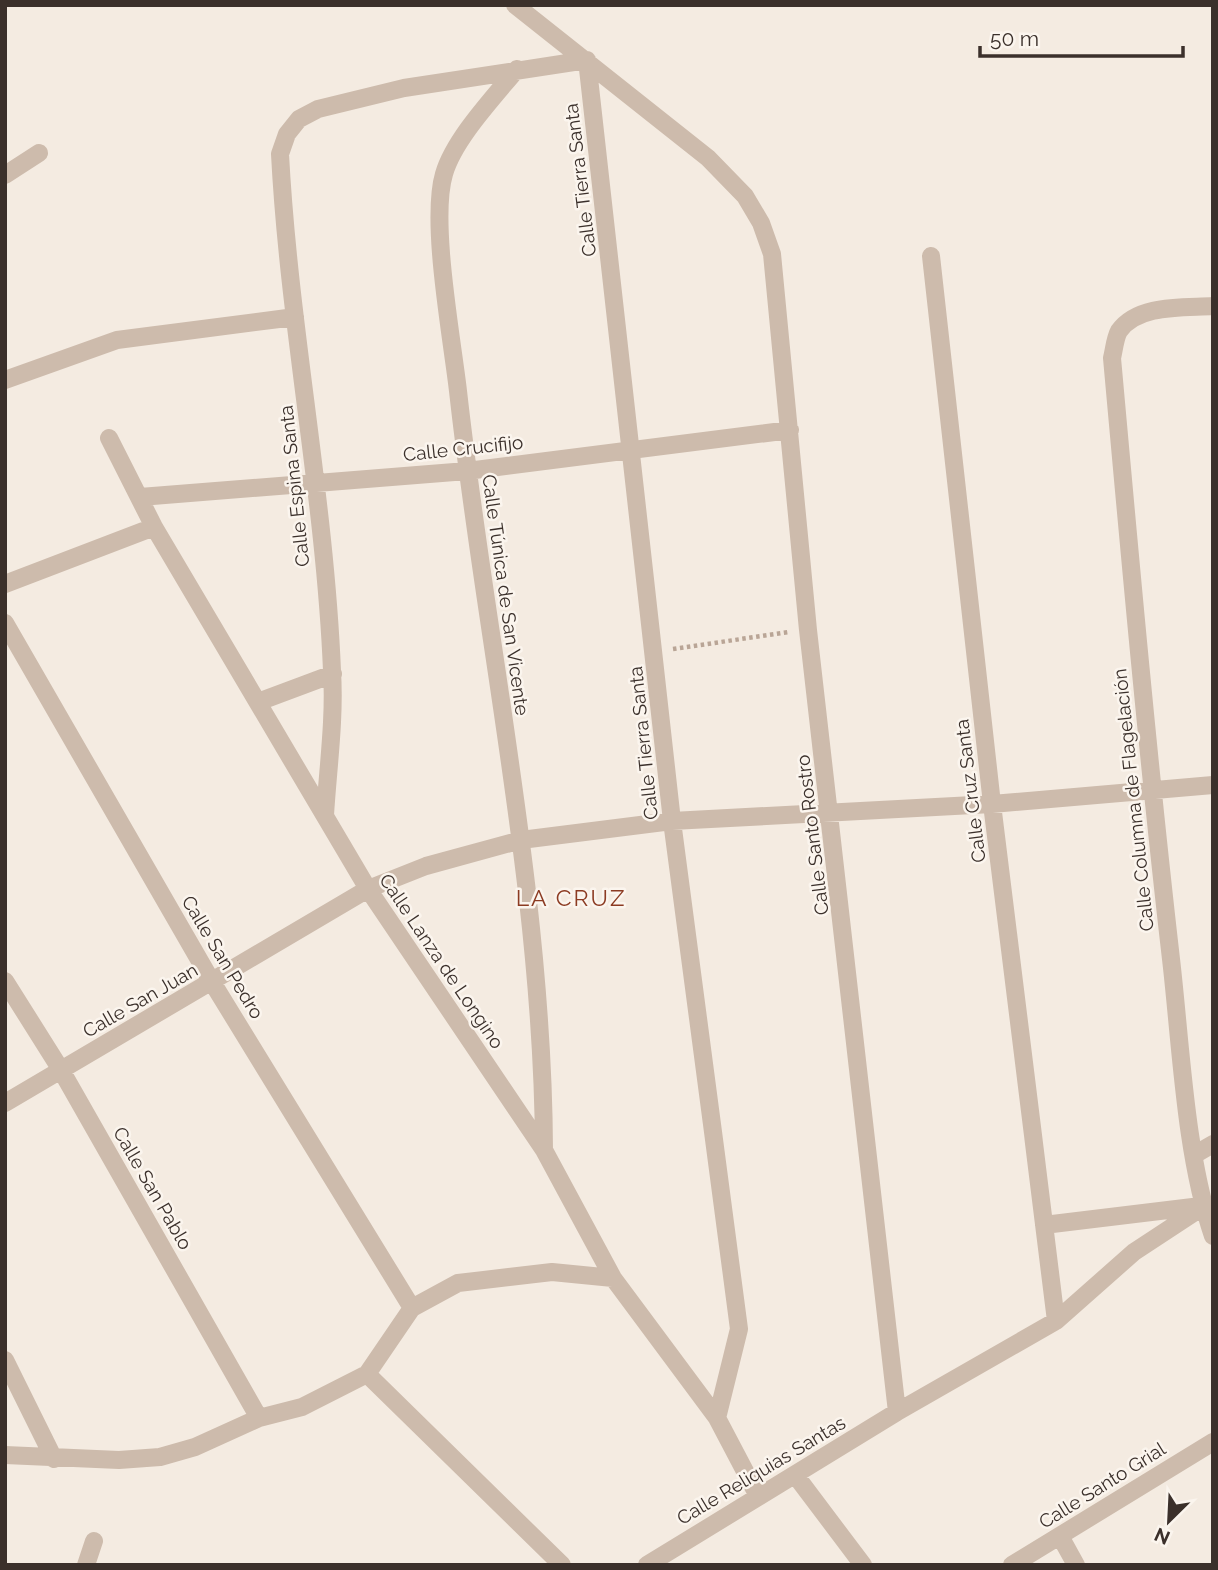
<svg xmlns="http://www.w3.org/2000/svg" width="1218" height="1570" font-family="Raleway,sans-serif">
  <rect width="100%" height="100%" fill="#f4ebe1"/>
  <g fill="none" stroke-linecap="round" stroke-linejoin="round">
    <path stroke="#b9a596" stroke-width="4.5" stroke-dasharray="3.5 3.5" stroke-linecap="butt" d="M673,649L789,632"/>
    <path stroke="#cdbbac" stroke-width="18" d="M515,5L708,158L745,196L761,223L772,254L808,630L897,1412
      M587,60L672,821L739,1329L717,1418
      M517,69C494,97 454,139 444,174C430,221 452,338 458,391C486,644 543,895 544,1150
      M5,175L39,153
      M931,256L992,804L1056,1321
      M1213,306C1183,308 1138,304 1119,331C1115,338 1114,350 1112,358C1130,558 1148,759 1171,959C1181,1045 1185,1154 1213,1236
      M5,380L117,340L295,317
      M109,438L154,527L368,889L544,1150L613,1278L717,1418L758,1496
      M140,497L467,471L790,430
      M5,584L154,527
      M5,623L212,982L412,1308
      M258,702L333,674
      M325,815C328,767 335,718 332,671C325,498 289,327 280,154L287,134L299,119L318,109L404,88L587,60
      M5,981L61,1070L259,1418
      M5,1103L368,889L426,866L521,840L672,821L992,804L1213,785
      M1194,1155L1213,1144
      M1044,1225L1201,1206
      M5,1360L54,1459
      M367,1374L562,1565
      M5,1455L119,1460L160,1457L195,1447L259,1418L302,1407L367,1374L412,1308L458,1283L552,1272L613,1278
      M796,1476L863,1565
      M1060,1536L1076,1565
      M86,1565L94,1541
      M647,1565L897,1412L1056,1321L1134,1252L1204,1206
      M1012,1565L1213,1442"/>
  </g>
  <g text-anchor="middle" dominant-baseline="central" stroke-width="5" stroke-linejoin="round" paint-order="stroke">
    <g font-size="19" fill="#3b302b" stroke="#fbf5ee">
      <text transform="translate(580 180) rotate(-97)">Calle Tierra Santa</text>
      <text transform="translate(463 448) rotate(-6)">Calle Crucifijo</text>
      <text transform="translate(294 486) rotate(-96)">Calle Espina Santa</text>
      <text transform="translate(506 595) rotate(82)">Calle Túnica de San Vicente</text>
      <text transform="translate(643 743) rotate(-96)">Calle Tierra Santa</text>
      <text transform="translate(970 791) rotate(-97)">Calle Cruz Santa</text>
      <text transform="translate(1133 800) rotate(-96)">Calle Columna de Flagelación</text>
      <text transform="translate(812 835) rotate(-97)">Calle Santo Rostro</text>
      <text transform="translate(223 957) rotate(59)">Calle San Pedro</text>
      <text transform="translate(442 961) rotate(56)">Calle Lanza de Longino</text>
      <text transform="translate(140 1000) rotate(-30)">Calle San Juan</text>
      <text transform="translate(153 1188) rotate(60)">Calle San Pablo</text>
      <text transform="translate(761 1470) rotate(-31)">Calle Reliquias Santas</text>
      <text transform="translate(1102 1485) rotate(-32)">Calle Santo Grial</text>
    </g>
    <g font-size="23" letter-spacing="2" fill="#8c3b22" stroke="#fbf5ee">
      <text x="571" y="897">LA CRUZ</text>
    </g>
  </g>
  <rect width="1218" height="1570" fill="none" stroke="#3b302b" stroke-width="14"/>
  <g transform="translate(1169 1521) rotate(204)" stroke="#fbf5ee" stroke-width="5" paint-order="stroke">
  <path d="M0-5L12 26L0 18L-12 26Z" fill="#3b302b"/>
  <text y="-10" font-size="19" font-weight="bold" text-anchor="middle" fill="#3b302b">N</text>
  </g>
  <path d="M980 46v10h203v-10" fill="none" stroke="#3b302b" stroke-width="3.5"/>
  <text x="990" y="46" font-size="21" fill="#3b302b" stroke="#fbf5ee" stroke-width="5" paint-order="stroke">50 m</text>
</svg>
